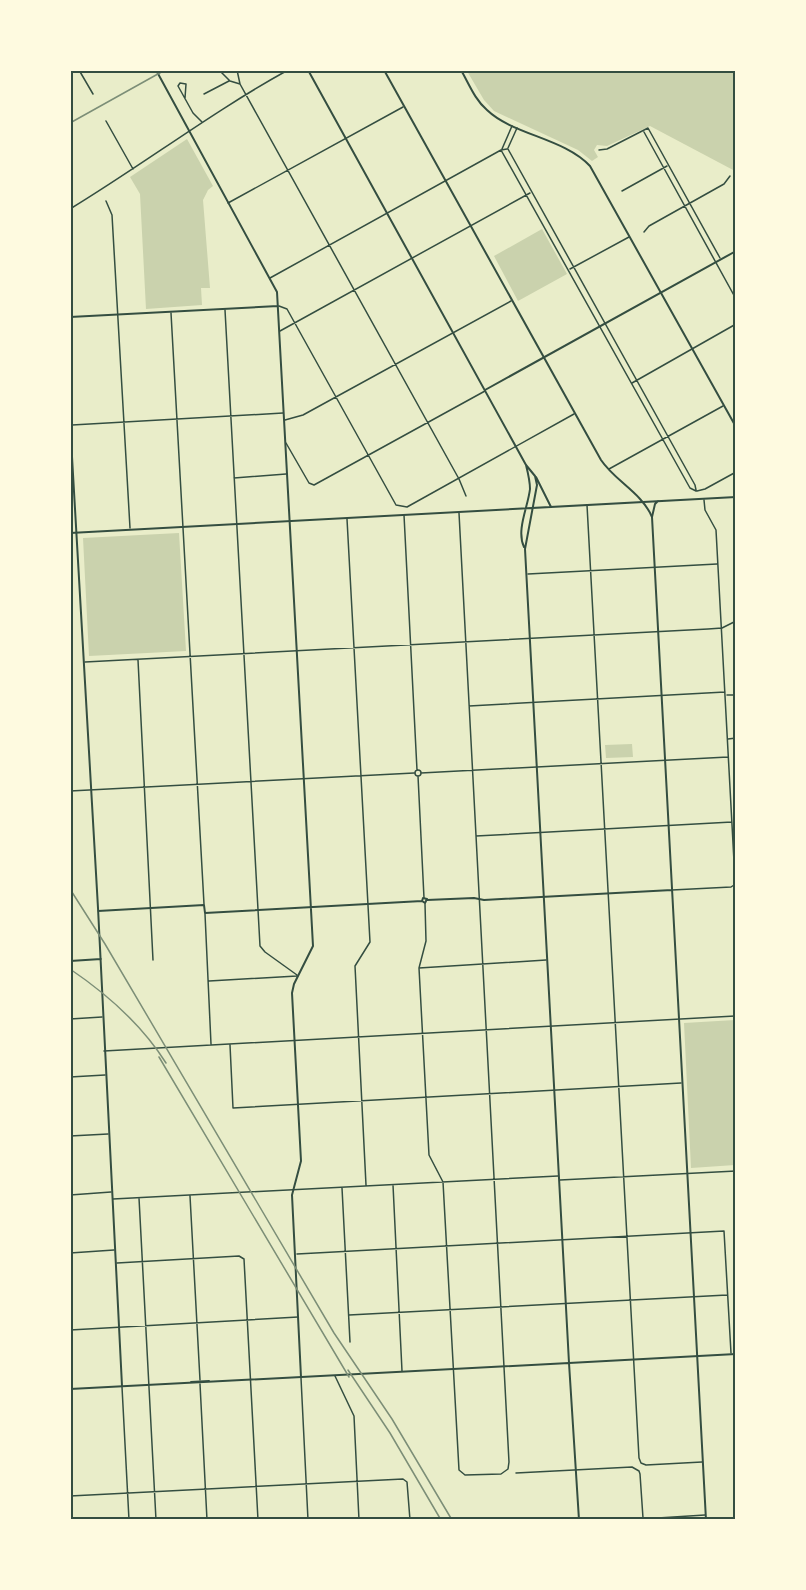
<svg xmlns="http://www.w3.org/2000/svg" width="806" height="1590" font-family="Roboto,sans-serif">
  <rect width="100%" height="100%" fill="#e9edc9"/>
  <path fill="#cad2ad" d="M467,71H735V171L650,126L607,146L597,145L594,150L598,157L592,161L578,150L494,111L484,100Z
    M187,139L213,186L208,190L203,200L210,288H201L202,305L146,309L140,194L130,177Z
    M542,229L567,274L518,301L494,256Z
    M179,533L186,651L89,656L83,538Z
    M632,744L633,757L606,758L605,745Z
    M735,1020V1165L691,1168L684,1023Z"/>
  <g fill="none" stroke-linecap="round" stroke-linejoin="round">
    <path stroke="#344e41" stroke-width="1.5" d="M79,70L93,94
      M219,70L230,81L240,84L237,70
      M240,84L459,479L466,496
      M204,94L229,81
      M185,98L186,84L180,83L178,86L193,113L202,122
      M106,121L133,169
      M644,132L736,299
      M508,148L517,128
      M502,149L512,126
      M508,149L695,485L696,490
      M501,150L690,488L696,491
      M599,150L607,149L648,128L720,258
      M622,191L667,166
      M106,201L112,215L130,528
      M228,203L403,107
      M70,209C144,164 212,112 288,70
      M644,232L649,226L724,184L730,176
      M570,269L629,237
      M270,278L501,150L507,149
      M279,306L287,309L396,505L407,507L574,414
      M225,310L260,946L265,952L297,975
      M171,313L204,904
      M280,331L530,193
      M632,383L736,324
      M285,420L303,415L511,301
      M72,425L283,413
      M286,443L309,483L314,485L485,391
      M609,469L723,406
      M234,478L286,474
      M697,491L705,489L736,472
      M587,505L639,1458L641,1463L646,1465L702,1462
      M404,515L417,770
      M347,519L370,942L355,966L366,1185
      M528,574L717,564
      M138,660L153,960
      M85,662L708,629L722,628L736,621
      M727,695H736
      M469,706L725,692
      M728,739L736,738
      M415 773a3 3 0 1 1 6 0a3 3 0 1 1-6 0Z
      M421,773L728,757
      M418,776L424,898
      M70,791L414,773
      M476,836L732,822
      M672,890L731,887L734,885L735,880L716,530L705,510L704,500
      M425,904L426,941L419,968L429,1155L443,1182L459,1470L465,1475L501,1474L508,1469L509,1462L459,513
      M205,914L211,1044
      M419,968L546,960
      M209,981L297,976
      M70,1019L102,1017
      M230,1045L233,1108L681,1083
      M104,1051L735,1016
      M70,1077L105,1075
      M70,1136L108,1134
      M560,1180L736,1171
      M393,1185L402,1371
      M342,1188L350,1342
      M70,1195L111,1192
      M190,1196L200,1380
      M139,1198L156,1520
      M113,1199L558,1176
      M70,1253L114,1250
      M297,1254L724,1231L731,1353
      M117,1263L239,1256L244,1259L258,1520
      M349,1315L727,1295
      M70,1330L298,1317
      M335,1376L354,1416L359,1520
      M301,1378L308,1520
      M200,1384L207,1520
      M122,1387L129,1520
      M516,1473L632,1467L639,1471L640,1474L643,1518
      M70,1496L403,1479L407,1482L410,1520
      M626,1520L705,1515"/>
    <path stroke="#344e41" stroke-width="2" d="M156,70L277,292L313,946L294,984L292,993L301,1161L292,1195L301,1377
      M384,70L601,460C615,481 642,493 652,517L706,1520
      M461,70C469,84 475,100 487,110C513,135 564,138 590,166L736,427
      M70,317L278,306
      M70,422L98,908L122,1386
      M423,898L427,899L425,903L422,901Z
      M427,900L474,898L484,900L672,890
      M98,911L204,905L205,913L422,901
      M70,961L101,959"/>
    <path stroke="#344e41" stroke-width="2" d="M308,70L526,465L535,476L537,485L525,549L569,1363L736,1354
      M485,390L736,251
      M536,477L551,507
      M652,517L655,504L658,501
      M70,533L736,497
      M524,547C516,530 528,507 530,489C530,481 528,473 526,465"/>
    <path stroke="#344e41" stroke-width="2" d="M191,1382L209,1381
      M70,1389L569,1363L579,1520"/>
    <path stroke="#7c8e77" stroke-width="1.5" d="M70,123L165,70
      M70,889L105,944L334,1333L392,1419L452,1520
      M70,969C107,994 142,1025 166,1063
      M159,1057L349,1377
      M348,1370L390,1433L441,1520"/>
  </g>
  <rect width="806" height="1590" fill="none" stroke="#fefae0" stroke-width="144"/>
  <rect x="72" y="72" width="662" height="1446" fill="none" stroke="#344e41" stroke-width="2"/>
</svg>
